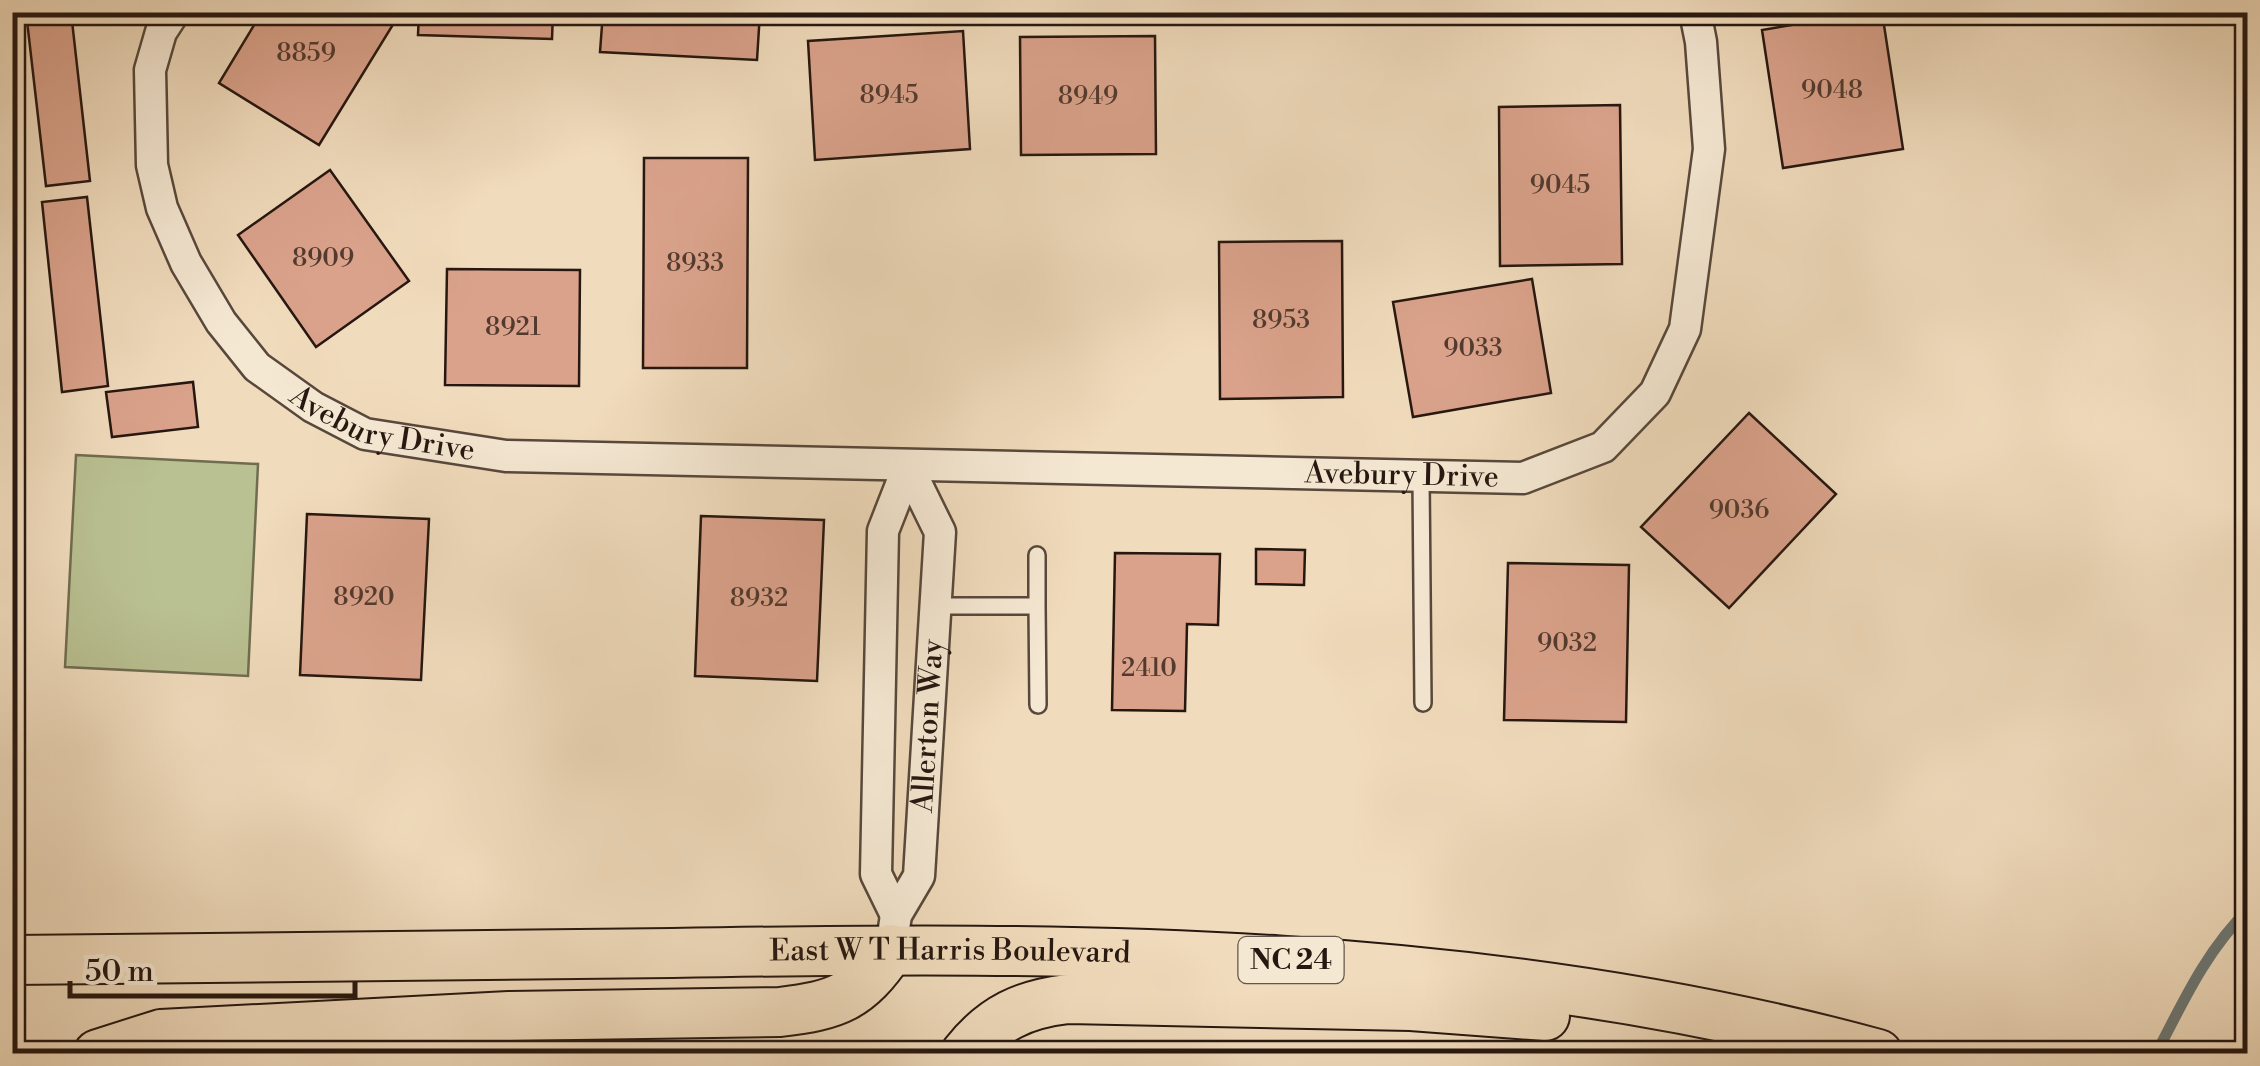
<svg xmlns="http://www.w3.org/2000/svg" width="2260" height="1066" font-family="'Libre Bodoni',serif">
  <rect width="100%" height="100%" fill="#f0dbbc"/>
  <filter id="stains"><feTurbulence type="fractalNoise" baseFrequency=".002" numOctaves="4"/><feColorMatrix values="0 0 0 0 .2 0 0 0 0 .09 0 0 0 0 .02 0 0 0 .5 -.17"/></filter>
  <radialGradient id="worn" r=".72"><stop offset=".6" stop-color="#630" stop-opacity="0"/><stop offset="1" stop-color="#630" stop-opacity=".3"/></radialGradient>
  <path fill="#b9c091" stroke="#706c50" stroke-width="2.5" d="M76,455L258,464L248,676L65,667Z"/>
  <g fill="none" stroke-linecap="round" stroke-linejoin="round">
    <path stroke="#6d7876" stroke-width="11" d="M2156,1054C2182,1004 2207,949 2248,910"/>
  </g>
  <path fill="#daa28b" stroke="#261710" stroke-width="2.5" d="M26,12H71L90,181L46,186Z
    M262,12H376L394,23L319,145L219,83Z
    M419,12H553L552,39L418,35Z
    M603,12H760L757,60L600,52Z
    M1870,12H1882L1903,149L1783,168L1762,30Z
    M963,31L970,149L815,160L808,41Z
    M1155,36L1156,154L1021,155L1020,37Z
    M1620,105L1622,264L1500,266L1499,107Z
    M644,158H748L747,368H643Z
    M330,170L409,281L316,347L238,235Z
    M87,197L108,386L62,392L42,202Z
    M1342,241L1343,397L1220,399L1219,242Z
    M447,269L580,270L579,386L445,385Z
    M1532,279L1551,393L1413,417L1393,302Z
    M193,382L198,427L112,437L106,392Z
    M1749,413L1836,494L1729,608L1641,527Z
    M307,514L429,519L421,680L300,675Z
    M701,516L824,520L817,681L695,676Z
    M1256,549L1305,550L1304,585L1256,584Z
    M1115,553L1220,554L1218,625L1187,624L1185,711L1112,710Z
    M1508,563L1629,565L1626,722L1504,720Z"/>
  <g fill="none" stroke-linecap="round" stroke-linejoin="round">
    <defs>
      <path id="lane" d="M1421,477L1423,703
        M936,606H1037V555
        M1037,606L1038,705"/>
      <g id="street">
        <path id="s1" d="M174,12L161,32L150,70L152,165L162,208L186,263L221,322L257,367L313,407L365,434L506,456L1523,478L1603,447L1655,393L1685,329L1709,149L1701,42L1695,12"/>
        <path d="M896,915L876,874L883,531L908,467"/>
        <path id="s2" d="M891,949L896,915L919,876L940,532L908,467"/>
      </g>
      <g id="primary">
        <path id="s3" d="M12,960C232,959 452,957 672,953C1076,946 1484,946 1878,1054"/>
        <path d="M98,1054L161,1034L509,1016L780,1012C837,1005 858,998 891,949"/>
        <path d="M965,1054C993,1018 1024,1004 1068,999L1411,1006L1545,1016"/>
      </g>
    </defs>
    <use href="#lane" stroke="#58483b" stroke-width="20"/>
    <use href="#street" stroke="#58483b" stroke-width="35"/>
    <use href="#primary" stroke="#261710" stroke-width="52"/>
    <use href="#lane" stroke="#f5e8d3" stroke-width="15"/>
    <use href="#street" stroke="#f5e8d3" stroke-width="30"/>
    <use href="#primary" stroke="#f0dbbc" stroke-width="48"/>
  </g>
  <g text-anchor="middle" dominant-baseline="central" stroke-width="10" stroke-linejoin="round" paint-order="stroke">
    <g font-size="25" fill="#533a2f">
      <text x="306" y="53">8859</text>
      <text x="1832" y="90">9048</text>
      <text x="889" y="95">8945</text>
      <text x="1088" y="96">8949</text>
      <text x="1560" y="185">9045</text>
      <text x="323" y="258">8909</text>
      <text x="695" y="263">8933</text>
      <text x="1281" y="320">8953</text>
      <text x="513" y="327">8921</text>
      <text x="1473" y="348">9033</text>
      <text x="1739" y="510">9036</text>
      <text x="364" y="597">8920</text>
      <text x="759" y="598">8932</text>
      <text x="1567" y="643">9032</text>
      <text x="1149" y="668">2410</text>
    </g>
    <rect fill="#f5e8d3" stroke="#64564a" stroke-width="2.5" x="1238.5" y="937" width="105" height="46" rx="8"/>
    <g font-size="28" font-weight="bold" fill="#261710">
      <text x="1291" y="960">NC 24</text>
    </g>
    <g font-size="30" fill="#261710" stroke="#f5e8d3">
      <text stroke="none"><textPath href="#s1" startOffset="530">Avebury Drive</textPath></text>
      <text stroke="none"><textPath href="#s1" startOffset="1555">Avebury Drive</textPath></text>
      <text stroke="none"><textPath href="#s2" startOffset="230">Allerton Way</textPath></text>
      <text stroke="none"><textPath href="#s3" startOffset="938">East W T Harris Boulevard</textPath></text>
    </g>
  </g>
  <rect width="2260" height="1066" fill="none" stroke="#f0dbbc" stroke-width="50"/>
  <rect x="15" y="15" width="2230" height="1036" fill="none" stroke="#261710" stroke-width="5"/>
  <rect x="25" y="25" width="2210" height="1016" fill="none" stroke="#261710" stroke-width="2.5"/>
  <path d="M70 981v15h285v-15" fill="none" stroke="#261710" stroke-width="5"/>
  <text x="85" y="981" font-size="30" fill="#261710" stroke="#f5e8d3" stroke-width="8" paint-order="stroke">50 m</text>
  <rect width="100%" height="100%" filter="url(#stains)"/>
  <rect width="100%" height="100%" fill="url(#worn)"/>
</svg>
